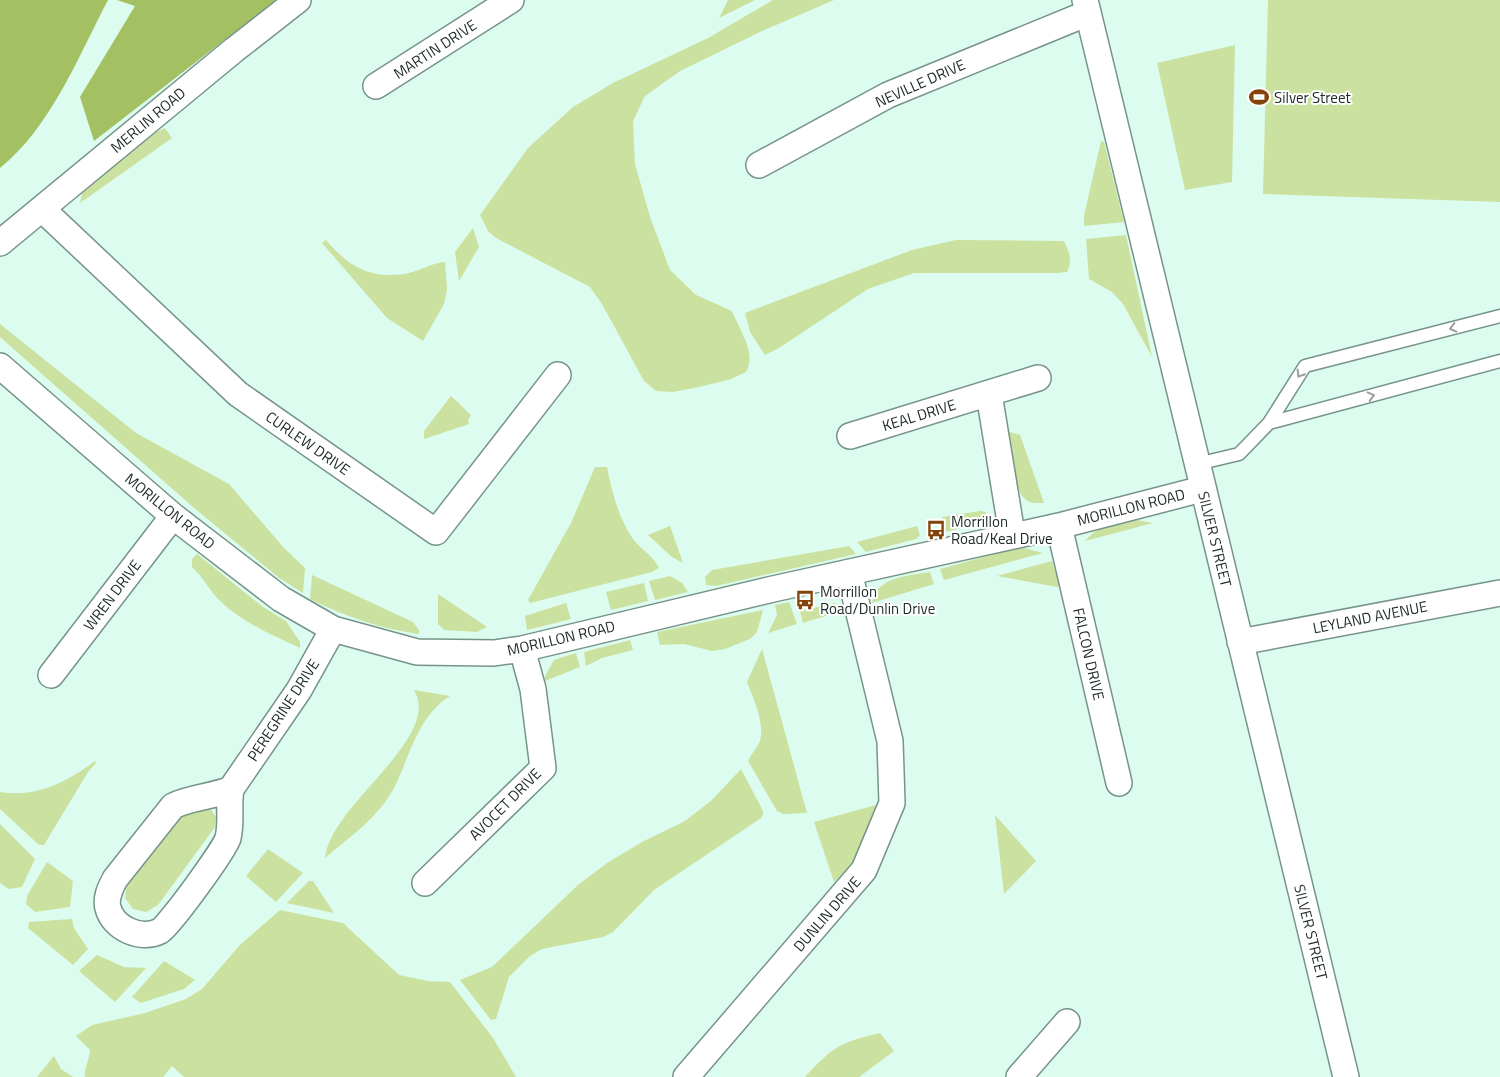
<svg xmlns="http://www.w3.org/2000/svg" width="1500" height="1077" font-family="'Titillium Web',sans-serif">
  <rect width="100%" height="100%" fill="#dcfcef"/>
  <path fill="#cbe1a0" d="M728,0H755L719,18Z
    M773,0H834L762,31L680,71L645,96L633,121L635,164L650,217L670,270L696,295L732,311C739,329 757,353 746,372L731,379L699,387L673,392L656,391L644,381L602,304L590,287L496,238L488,231L480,215L528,148L573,107L613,83L708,38Z
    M1268,0H1500V202L1263,194Z
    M1235,45L1232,182L1185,190L1157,63Z
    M165,128L172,138L80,203L82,194L89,185L150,135Z
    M1101,141L1104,142L1124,222L1084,226V216Z
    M473,228L479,247L459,281L455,252Z
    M1126,235L1152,357L1123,304L1112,292L1089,279L1086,239Z
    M326,240C348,266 369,279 404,274C418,272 431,263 445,262L447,289L444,304L423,341L387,318L322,243Z
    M956,240L1064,241C1069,252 1073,261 1067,272L1058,273H914L868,289L779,348L765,355L750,332L745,313L912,250Z
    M0,324L136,433L229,484L284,548L305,568L303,593L279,578L193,507L0,337Z
    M451,396L471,415L468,420L469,424L424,439V431Z
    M1010,432L1020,435L1044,503C1038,503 1031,504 1025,499C1014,490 1010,451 1007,436Z
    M595,467H607C612,492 618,517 633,539C641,550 653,555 659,568L652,572L530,603L528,600L571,523Z
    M980,511L986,512V516L978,524L945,532L942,517Z
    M1137,520L1153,523L1085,541C1099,524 1117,524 1137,520Z
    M670,526L683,563L672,557L648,535Z
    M917,526L920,535L916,539L866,552L857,542Z
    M849,546L856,554L716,586L706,585L705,577L712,570Z
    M1024,548L1043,553L944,580L940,569L1013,549Z
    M197,554L263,607L286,621L300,642V648C271,634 243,623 219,600C210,591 203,577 192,567V559Z
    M1052,561L1060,585L1057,587L997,576Z
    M930,572L934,584L872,603C876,576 909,576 930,572Z
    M312,575L413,622L419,630V634C381,629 344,616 310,599Z
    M670,576L682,583L688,592L655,600L649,581Z
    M644,583L648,601L611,610L606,592Z
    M438,594L487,627L477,632L444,630L438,624Z
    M789,602L797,624L768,633L777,615L775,605Z
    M566,603L571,619L527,630L525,616Z
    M835,603L841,611L803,623L800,611Z
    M763,610L757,632L750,639L725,649L712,651L684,644L660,645L657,632Z
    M630,640L633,650L602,658L586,666L584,652Z
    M762,649L807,813L783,814L777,811L748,761C752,752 760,746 761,736C763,719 753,698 747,682Z
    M576,653L580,667L545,681V676L554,660Z
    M414,690L450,696C418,716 410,755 395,786C380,816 350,837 325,858C330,805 443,738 414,690Z
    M95,761L96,763L88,772L44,845H39L0,809V792C36,798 67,782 95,761Z
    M741,769L763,811V815L761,818L654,890L613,932L603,937L542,949L530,956L509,977L496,1019L491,1020L460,980L492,967L578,885L607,863L642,842L685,821L712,800Z
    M876,805C872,834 856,863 834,882L814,822Z
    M210,808L216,817L215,827L158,905L146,912L133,909L125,898L127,884L188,809Z
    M995,815L1036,861L1004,894Z
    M0,824L35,859L22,887L9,889L0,883Z
    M268,849L303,873L276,902L246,876Z
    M47,862L73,881L70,907L35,912L26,904L27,896Z
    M309,881H313L334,913L287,903Z
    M280,910L343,923L399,975L428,981L450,982L493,1038L516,1077H184L172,1066L163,1077H85C83,1070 90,1059 90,1050L76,1036L92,1025L145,1013L186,999L202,989L239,946Z
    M72,919L74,928L88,949L73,965L28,928L29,922Z
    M97,955L124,967L146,968L115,1002L79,971Z
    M164,961L195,980L184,989L141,1003L132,997Z
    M880,1033L894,1051L859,1077H805C834,1046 839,1043 880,1033Z
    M54,1056L61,1069L73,1077H37Z"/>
  <path fill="#a3c062" d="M0,0H108C78,57 51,127 0,168Z
    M117,0H276L94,141L80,97L135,6Z"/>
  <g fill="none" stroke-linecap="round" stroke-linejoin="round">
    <defs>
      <path id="service" d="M1500,316L1305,366L1269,423L1500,361
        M1197,464L1239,454L1269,423"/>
      <path id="minor" d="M1085,0L1346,1077
        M376,86L511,0
        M759,165L888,95L1088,13
        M42,209L238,394L436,532L558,375
        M0,243L234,50L298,0
        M0,366L173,516L281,599L333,629L417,652L494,653L522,649L773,589L1059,526L1202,489
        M989,394L1012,534
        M850,436L1038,378
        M1059,526L1119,783
        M1240,642L1500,593
        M51,675L173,516
        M231,789C212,797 191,797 173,806L115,879C111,887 105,897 108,908C113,928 141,941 160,931C169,926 225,849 228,838C232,822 228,806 231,789L299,690L333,629
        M425,883L543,768L533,689L522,649
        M686,1077L864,870L892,803L890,741L849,572
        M1019,1077L1067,1022"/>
    </defs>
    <use href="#service" stroke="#779489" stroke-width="15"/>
    <use href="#minor" stroke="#779489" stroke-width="28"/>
    <use href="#service" stroke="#fff" stroke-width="12"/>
    <use href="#minor" stroke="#fff" stroke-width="25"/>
  </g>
  <defs><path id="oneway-chevron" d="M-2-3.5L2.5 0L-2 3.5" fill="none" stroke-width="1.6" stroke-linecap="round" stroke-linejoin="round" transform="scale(1.25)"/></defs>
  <g stroke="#999f9c">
    <use href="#oneway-chevron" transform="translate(1453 328) rotate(166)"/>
    <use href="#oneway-chevron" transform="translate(1300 374) rotate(122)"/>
    <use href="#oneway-chevron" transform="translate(1371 396) rotate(-15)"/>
  </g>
  <defs>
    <symbol id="stadium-bare" viewBox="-9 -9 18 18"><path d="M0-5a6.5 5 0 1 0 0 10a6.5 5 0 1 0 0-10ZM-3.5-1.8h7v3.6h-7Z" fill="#834309" stroke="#fff" stroke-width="2.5" paint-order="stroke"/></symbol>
    <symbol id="bus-bare" viewBox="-9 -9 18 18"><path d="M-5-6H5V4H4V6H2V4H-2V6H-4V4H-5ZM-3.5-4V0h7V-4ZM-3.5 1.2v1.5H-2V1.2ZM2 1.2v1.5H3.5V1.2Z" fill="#834309" stroke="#fff" stroke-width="2.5" paint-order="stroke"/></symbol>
  </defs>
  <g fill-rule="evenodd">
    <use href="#stadium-bare" x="1245" y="83" width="28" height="28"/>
    <use href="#bus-bare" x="922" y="516" width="28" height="28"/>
    <use href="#bus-bare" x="791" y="586" width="28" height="28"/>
  </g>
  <g text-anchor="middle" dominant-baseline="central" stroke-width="4" stroke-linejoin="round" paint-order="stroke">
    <g font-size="15" fill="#1d2924" stroke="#fff">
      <text transform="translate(435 49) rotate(-33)">MARTIN DRIVE</text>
      <text transform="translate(920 83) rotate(-24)">NEVILLE DRIVE</text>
      <text transform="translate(148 120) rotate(-40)">MERLIN ROAD</text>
      <text transform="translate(919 415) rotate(-17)">KEAL DRIVE</text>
      <text transform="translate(308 443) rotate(35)">CURLEW DRIVE</text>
      <text transform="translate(1131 507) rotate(-14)">MORILLON ROAD</text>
      <text transform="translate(170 511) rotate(39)">MORILLON ROAD</text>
      <text transform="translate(1215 539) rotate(76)">SILVER STREET</text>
      <text transform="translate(112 595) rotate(-53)">WREN DRIVE</text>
      <text transform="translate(1370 617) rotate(-11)">LEYLAND AVENUE</text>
      <text transform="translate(561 638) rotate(-13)">MORILLON ROAD</text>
      <text transform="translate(1089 654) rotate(77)">FALCON DRIVE</text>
      <text transform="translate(283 710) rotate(-57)">PEREGRINE DRIVE</text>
      <text transform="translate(505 804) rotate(-45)">AVOCET DRIVE</text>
      <text transform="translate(827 914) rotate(-49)">DUNLIN DRIVE</text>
      <text transform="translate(1311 932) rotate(76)">SILVER STREET</text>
    </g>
    <g font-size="15" fill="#1d2924" stroke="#fff" text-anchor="start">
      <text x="1274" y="97">Silver Street</text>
      <text x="951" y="521">Morrillon<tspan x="951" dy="17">Road/Keal Drive</tspan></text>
      <text x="820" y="591">Morrillon<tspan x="820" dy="17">Road/Dunlin Drive</tspan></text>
    </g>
  </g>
</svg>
